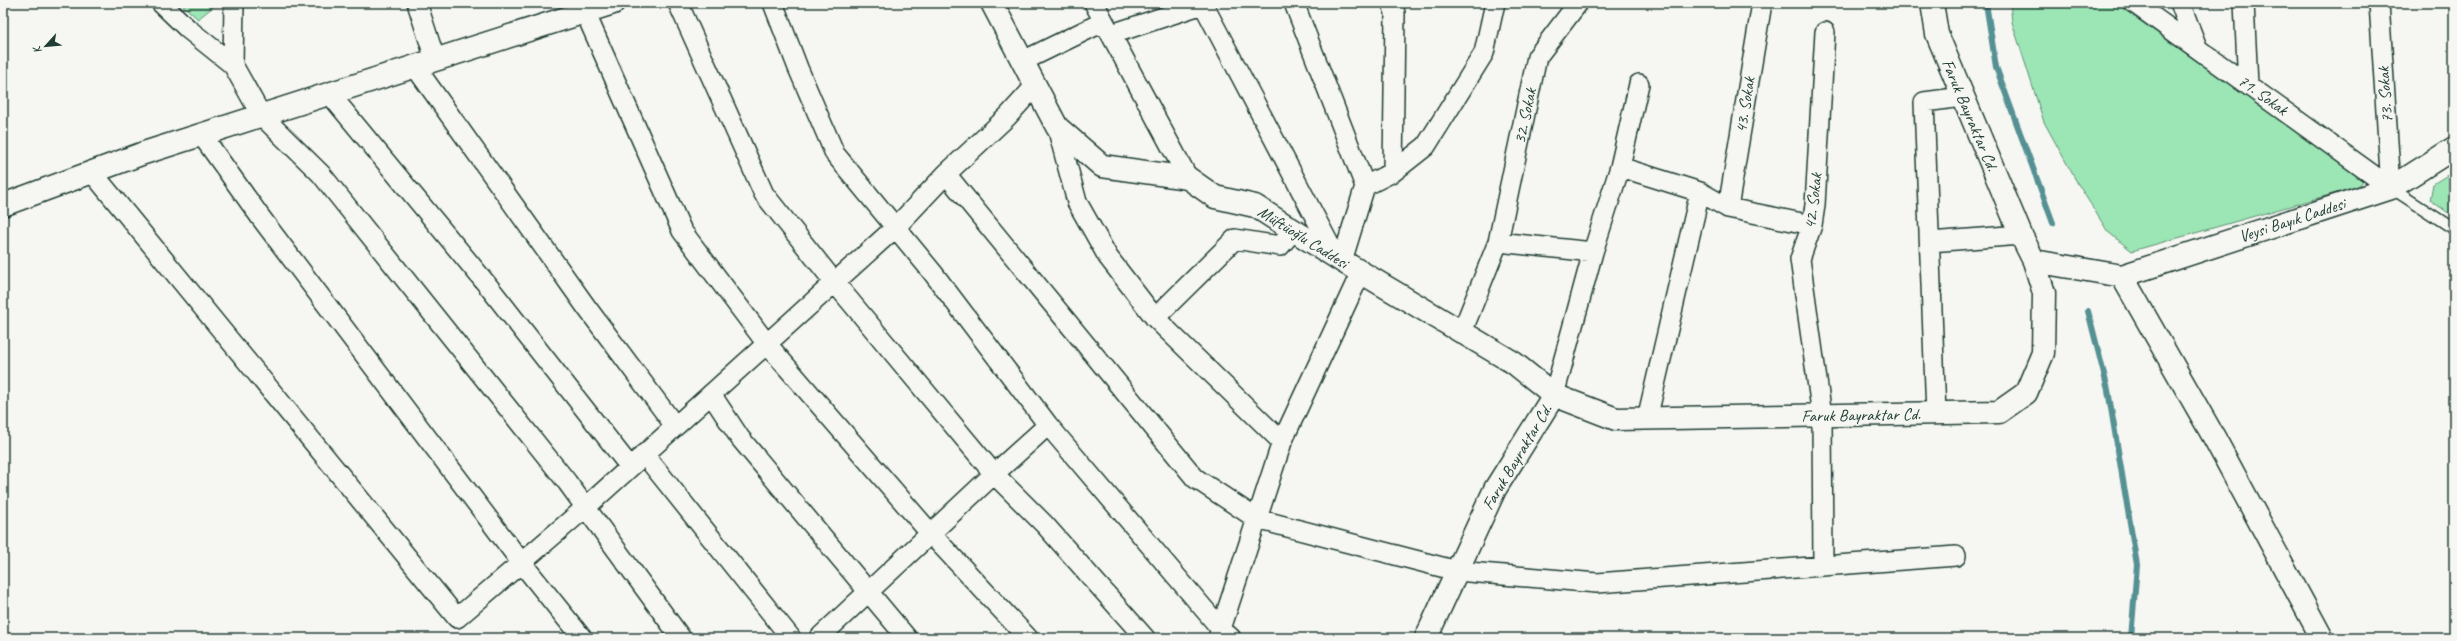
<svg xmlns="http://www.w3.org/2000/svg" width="2457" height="641" font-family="Caveat,sans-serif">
  <rect width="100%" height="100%" fill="#f6f6f2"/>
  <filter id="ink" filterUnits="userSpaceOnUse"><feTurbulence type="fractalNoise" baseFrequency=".025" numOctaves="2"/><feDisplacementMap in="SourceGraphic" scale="8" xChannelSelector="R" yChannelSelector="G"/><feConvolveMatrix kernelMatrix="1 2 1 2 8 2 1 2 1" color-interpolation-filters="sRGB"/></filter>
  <g filter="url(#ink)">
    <path fill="#9ce5b4" stroke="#5e9174" d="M180,3H218L198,19Z
      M2010,3H2115L2365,180L2357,187L2132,251L2108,232L2078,184L2044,122L2012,22Z
      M2454,171V217L2430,200L2433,184Z"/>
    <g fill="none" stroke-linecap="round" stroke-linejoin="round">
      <path stroke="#549193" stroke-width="6" d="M1986,3L1996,67L2053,223
        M2088,311L2108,390L2137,565L2131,638"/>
      <defs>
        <path id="service" d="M2391,188L2454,229"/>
        <path id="minor" d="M161,3L188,29L233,65L261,115L321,174L567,482L681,638
          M417,3L435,59
          M581,3L682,231L767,344L931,534L1028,638
          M678,3L764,194L835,283L994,474L819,638
          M773,3L798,68L835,154L933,273L1048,425L1221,629L1231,638
          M1094,3L1188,178
          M1294,3L1365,186L1393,172L1395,13L1392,3
          M2134,3L2391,188
          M2180,3L2197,47
          M2244,3L2248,85
          M2379,3L2391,188
          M1203,4L1336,257
          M1112,34L1206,3
          M1023,61L1103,22
          M233,65L234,3
          M414,65L587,308L675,426
          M329,93L489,287L630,467
          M1057,127L1077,202L1108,257L1155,318L1282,442
          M201,134L261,218L521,562L582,638
          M1620,167L1700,192
          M92,172L457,618L585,508L896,227L946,174L1008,116L1035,86
          M1393,172L1426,146L1484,53L1495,3
          M946,174L1195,478L1257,519L1457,571L1597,583L1956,556
          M1728,208L1762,3
          M1498,242L1537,57L1578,3
          M1930,242L2021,235
          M1342,261L1365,186
          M1155,318L1235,239L1280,246L1293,231
          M1462,332L1498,242L1593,252
          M711,394L740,438L907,638
          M1554,395L1593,252L1620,167L1639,84
          M1936,414L1924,102L1963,97
          M1647,419L1700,192L1728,208L1812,225
          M1048,425L994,474L1045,525L1145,638
          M644,454L791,638
          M1823,565L1822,416L1800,259L1812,225L1815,205L1825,32
          M1218,638L1282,442L1361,272"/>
        <path id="tertiary" d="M992,3L1057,127L1102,166L1188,178L1215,197L1255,206L1342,261L1514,363L1554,395
          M3,205L144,153L613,3
          M2034,261L2122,276L2215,439L2322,638
          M2122,276L2391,188L2454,148
          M1426,638L1495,489L1554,395L1616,419L1999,412L2026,393L2043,353L2044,293L2034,261L2021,235L1937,34L1932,3"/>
      </defs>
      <use href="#service" stroke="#1f3d34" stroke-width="13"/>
      <use href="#minor" stroke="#1f3d34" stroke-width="22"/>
      <use href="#tertiary" stroke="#1f3d34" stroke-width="25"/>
      <use href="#service" stroke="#f6f6f2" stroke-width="10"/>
      <use href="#minor" stroke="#f6f6f2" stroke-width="19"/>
      <use href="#tertiary" stroke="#f6f6f2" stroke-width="22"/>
    </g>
  </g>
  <g text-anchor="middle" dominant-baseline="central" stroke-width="3" stroke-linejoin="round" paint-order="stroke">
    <g font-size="17" fill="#1f3d34" stroke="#f6f6f2">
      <text transform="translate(2263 95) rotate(36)">71. Sokak</text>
      <text transform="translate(2385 95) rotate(-94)">73. Sokak</text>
      <text transform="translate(1745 105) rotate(-81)">43. Sokak</text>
      <text transform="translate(1970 115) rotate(67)">Faruk Bayraktar Cd.</text>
      <text transform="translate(1525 116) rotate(-78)">32. Sokak</text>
      <text transform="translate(1813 201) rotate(-83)">42. Sokak</text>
      <text transform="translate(2292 220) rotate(-18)">Veysi Bayık Caddesi</text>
      <text transform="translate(1303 237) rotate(32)">Müftüoğlu Caddesi</text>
      <text transform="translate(1861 415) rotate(-1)">Faruk Bayraktar Cd.</text>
      <text transform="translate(1517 457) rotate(-59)">Faruk Bayraktar Cd.</text>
    </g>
  </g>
  <rect width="2457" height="641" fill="none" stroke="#f6f6f2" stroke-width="16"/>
  <rect x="8" y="8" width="2441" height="625" fill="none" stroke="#1f3d34" stroke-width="1.5" filter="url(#ink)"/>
  <g transform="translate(46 46) rotate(243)" stroke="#f6f6f2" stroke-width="3" paint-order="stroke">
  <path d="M0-3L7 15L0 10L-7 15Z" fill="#1f3d34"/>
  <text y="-6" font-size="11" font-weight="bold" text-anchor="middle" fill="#1f3d34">K</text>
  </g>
</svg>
